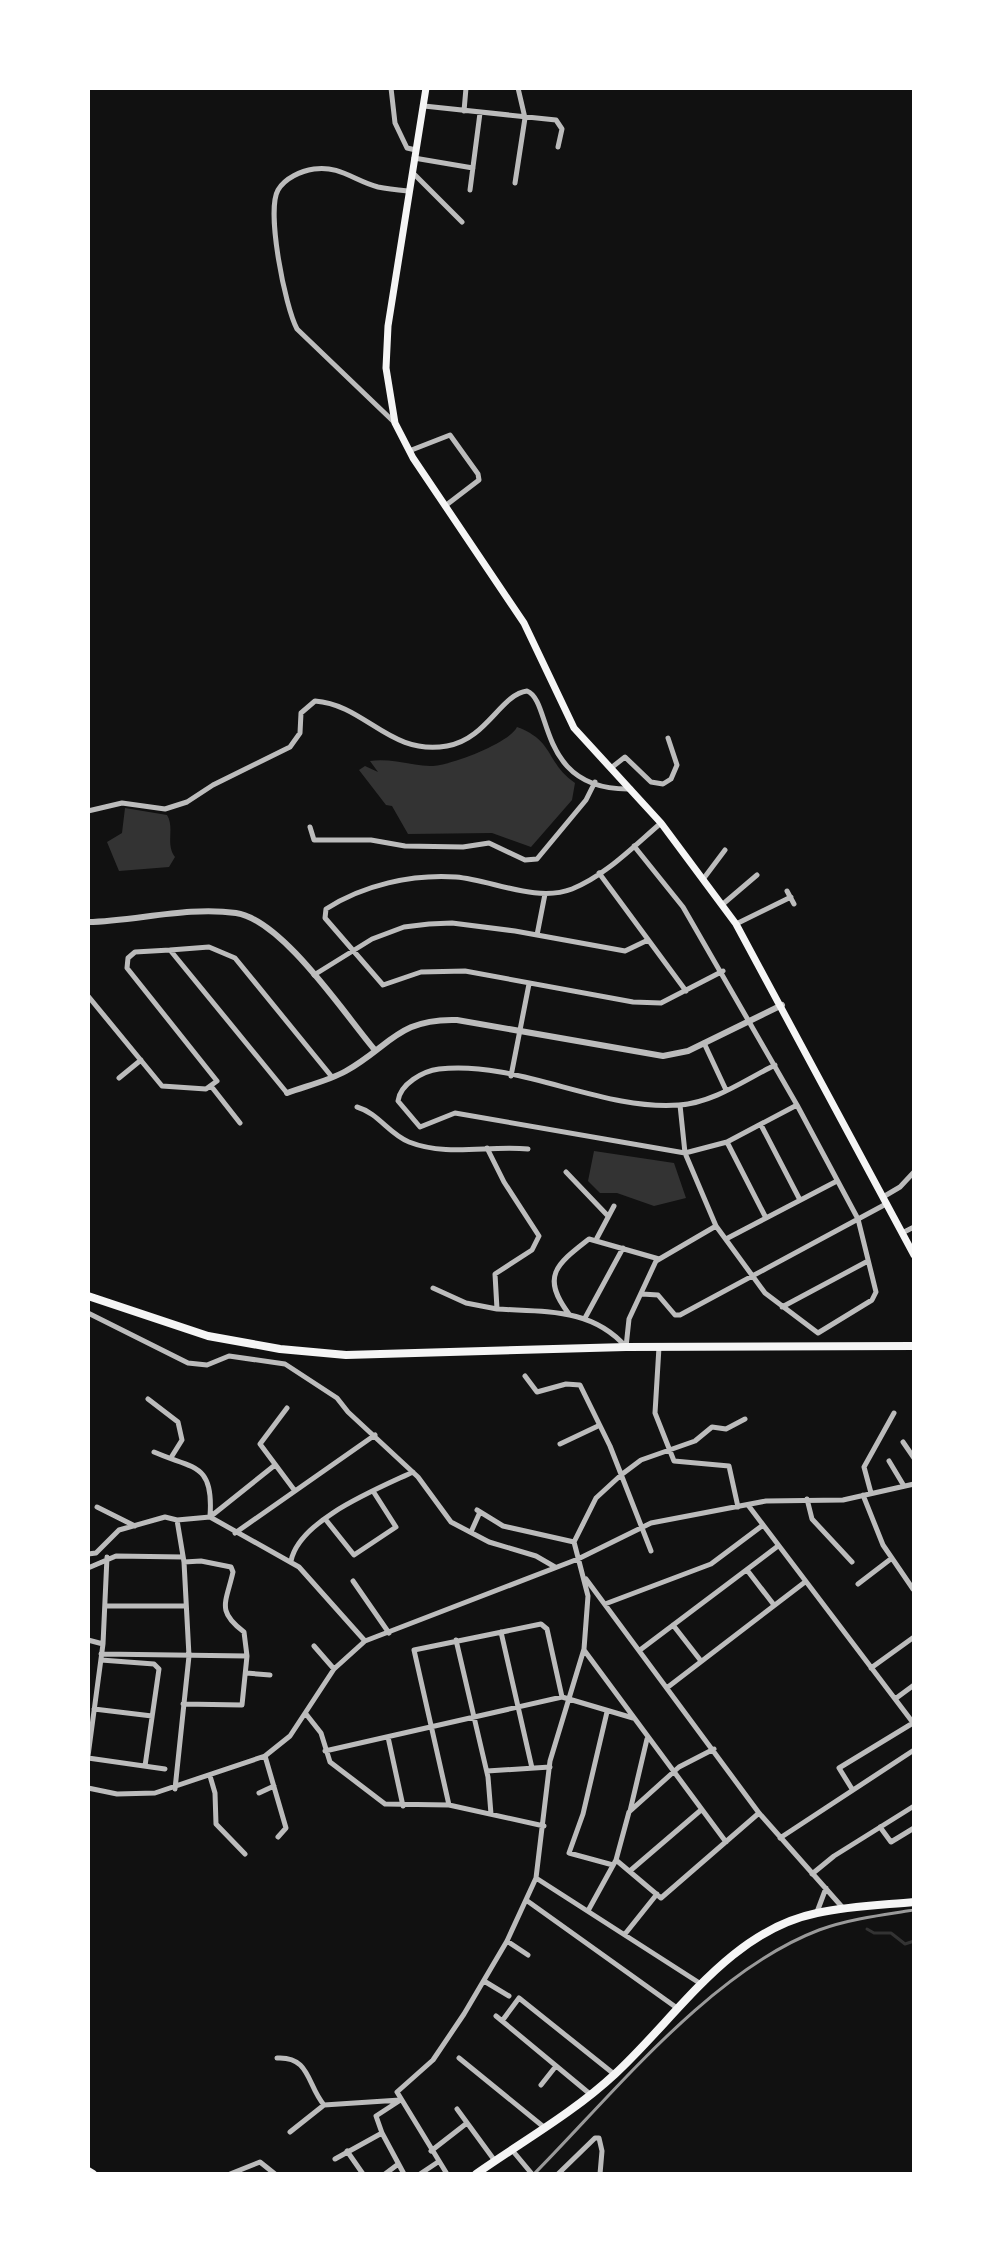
<svg xmlns="http://www.w3.org/2000/svg" width="1002" height="2262" font-family="'Nunito Sans',sans-serif">
  <rect width="100%" height="100%" fill="#111"/>
  <path fill="#333" d="M517,727C555,741 545,762 575,783L572,800L531,847L492,833L408,834L392,806L386,805L359,770L365,766L378,772L370,761C390,758 410,765 430,766C447,767 510,743 517,727Z
    M125,808L167,815C175,828 165,844 175,857L169,867L119,871L107,842L122,833Z
    M594,1151L674,1163L686,1198L654,1206L617,1193H600L588,1181Z"/>
  <g fill="none" stroke-linecap="round" stroke-linejoin="round">
    <path stroke="#333" stroke-width="3" d="M867,1929L874,1933H891L905,1944L914,1941"/>
    <path stroke="#bcbcbc" stroke-width="5" d="M391,88L395,123L407,148L416,150
      M424,106L556,120L562,129L558,147
      M464,111L466,88
      M414,158L473,168
      M413,173L462,222
      M515,183L525,118L518,88
      M470,190L480,113
      M394,422L297,329C285,307 266,211 278,190C285,178 301,171 314,169C339,165 355,181 378,187C388,189 398,190 408,191
      M409,451L450,435L478,474L479,480L445,506
      M611,768L625,757L651,782L663,784L671,779L677,765L668,738
      M88,811L122,803L165,809L187,802L213,785L290,747L300,733L301,713L315,701C366,705 389,756 447,746C486,740 501,694 527,691C553,701 536,791 631,789
      M661,823C634,846 605,876 572,889C536,903 492,880 456,877C412,874 363,885 326,909L325,918L383,985L421,972L465,971L633,1002L661,1003L723,971
      M310,827L314,840H371L405,846L463,847L489,843L525,860L537,859L586,800L595,782
      M634,846L683,907L797,1105L858,1219L876,1292L872,1300L818,1333L765,1293L716,1226L685,1153L680,1105
      M599,873L686,991
      M704,878L725,850
      M787,891L794,904
      M723,904L757,875
      M736,924L791,897
      M537,935L545,894
      M170,950L209,947L235,958L332,1077
      M314,975L372,939L404,927L429,924L452,923L515,931L625,951L648,940
      M88,996L162,1086L206,1089L217,1081L127,968L128,958L135,952L170,950L287,1093
      M704,1043L726,1090
      M775,1065C745,1080 713,1103 679,1105C601,1111 518,1060 439,1069C423,1071 400,1084 398,1101L420,1127L455,1113L685,1153L727,1142L797,1105
      M511,1076L529,984
      M119,1078L141,1060
      M211,1086L240,1123
      M357,1107C378,1113 390,1135 409,1142C447,1157 489,1145 528,1149
      M761,1125L800,1200
      M727,1142L766,1218
      M487,1148L504,1182L539,1236L532,1250L495,1274L497,1309C546,1312 592,1308 626,1347L629,1319L656,1261L716,1226
      M566,1172L608,1216
      M883,1197L900,1187L914,1172
      M902,1233L914,1227
      M597,1238L614,1206
      M726,1239L837,1181
      M433,1288L466,1303L497,1309
      M642,1294L658,1295L675,1315H680L886,1204
      M782,1307L868,1261
      M88,1313L188,1363L207,1365L229,1356L285,1364L337,1398L348,1412L418,1477L451,1522L489,1542L536,1556L555,1567
      M569,1314C540,1276 557,1264 589,1239L659,1259
      M585,1318L623,1248
      M659,1347L655,1413L674,1461L729,1466L738,1507
      M525,1376L537,1392L566,1384L580,1385L610,1446L651,1551
      M148,1399L178,1422L182,1440L172,1456
      M287,1408L260,1444L295,1491
      M903,1442L914,1458
      M560,1444L598,1426
      M154,1452C192,1469 214,1462 210,1516
      M889,1461L904,1486
      M871,1493L864,1467L894,1413
      M863,1495L883,1545L913,1589
      M807,1499L812,1519L852,1562
      M748,1505L914,1724
      M97,1507L135,1526
      M210,1517L299,1567L365,1641
      M326,1520L354,1555L396,1527L373,1491
      M471,1532L480,1512
      M235,1533L375,1435
      M574,1542L596,1498L621,1475L641,1460L695,1441L712,1427L726,1429L745,1419
      M88,1554L96,1553L119,1530L165,1517L177,1520L210,1517L275,1465
      M291,1561C299,1520 377,1489 413,1472
      M88,1568L116,1556L183,1557
      M747,1570L774,1605
      M586,1579L759,1813L843,1908
      M353,1581L389,1633
      M858,1584L892,1558
      M605,1604L711,1564L763,1525
      M105,1606H186
      M673,1625L701,1661
      M501,1632L532,1768
      M88,1640L103,1644
      M456,1640L488,1777L491,1814
      M314,1646L334,1669
      M584,1650L726,1842
      M640,1650L778,1546
      M101,1654L247,1656
      M101,1660L154,1664L159,1669L145,1766
      M871,1668L914,1637
      M246,1673L270,1675
      M668,1687L805,1582
      M895,1699L914,1685
      M183,1704L242,1705L247,1656L244,1632C216,1611 226,1603 233,1572L231,1567L201,1561L184,1562
      M94,1709L152,1716
      M607,1712L583,1814L569,1853L613,1865
      M306,1714L321,1733L330,1762L385,1804L449,1805L544,1826
      M388,1737L403,1806
      M325,1751L562,1697L633,1718
      M88,1756L103,1644L107,1557
      M265,1756L286,1828L278,1837
      M88,1758L165,1769
      M487,1771L550,1767
      M210,1776L215,1793L216,1824L245,1854
      M88,1788L117,1794L155,1793L265,1756L290,1736L334,1669L365,1641L578,1559L651,1523L766,1501L843,1500L914,1484
      M175,1789L189,1656L184,1562L177,1520
      M852,1789L839,1768L913,1723
      M259,1793L274,1786
      M449,1805L414,1650L541,1624L547,1629L562,1697
      M630,1811L647,1739
      M880,1827L891,1842L914,1828
      M780,1838L914,1750
      M616,1860L661,1898L759,1813
      M631,1870L701,1810
      M812,1874L834,1856L914,1806
      M536,1878L701,1984
      M526,1900L677,2008
      M589,1909L616,1860L629,1812L679,1767L714,1749
      M817,1912L826,1888
      M625,1934L657,1894
      M507,1941L528,1955
      M484,1981L509,1996
      M496,2016L590,2094
      M502,2021L519,1998L614,2074
      M277,2058C310,2056 307,2085 324,2105L400,2100
      M459,2058L545,2128
      M541,2085L556,2066
      M457,2109L495,2161
      M290,2132L324,2105
      M382,2133L404,2174
      M512,2150L532,2174
      M347,2151L363,2174
      M431,2151L467,2123
      M335,2159L382,2133L376,2116L399,2101
      M230,2174L260,2162L275,2174
      M385,2174L397,2165
      M420,2174L438,2162
      M447,2174L397,2092L433,2060L464,2014L507,1941L536,1878L550,1761L584,1649L588,1596L574,1542L503,1526L477,1510
      M558,2174L595,2138H599L602,2151L600,2174"/>
    <path stroke="#bcbcbc" stroke-width="6" d="M88,922C136,921 188,906 236,913C282,920 343,1012 374,1049
      M287,1093C306,1086 328,1081 346,1071C390,1046 399,1018 457,1020L663,1056L688,1051L782,1005"/>
    <path stroke="#f5f5f5" stroke-width="7" d="M426,88L388,326L386,368L395,423L413,458L524,623L574,728L661,823L736,924L914,1255"/>
    <path stroke="#f5f5f5" stroke-width="8" d="M88,1296L208,1336L280,1349L346,1355L626,1347L914,1346
      M88,2171L93,2174
      M476,2174C523,2141 573,2113 615,2074C677,2017 729,1931 817,1913C849,1906 882,1905 914,1902"/>
    <path stroke="#9a9a9a" stroke-width="3" d="M534,2174C614,2093 711,1971 819,1930C849,1919 882,1915 914,1910"/>
  </g>
  <rect width="1002" height="2262" fill="none" stroke="#ffffff" stroke-width="180"/>
</svg>
